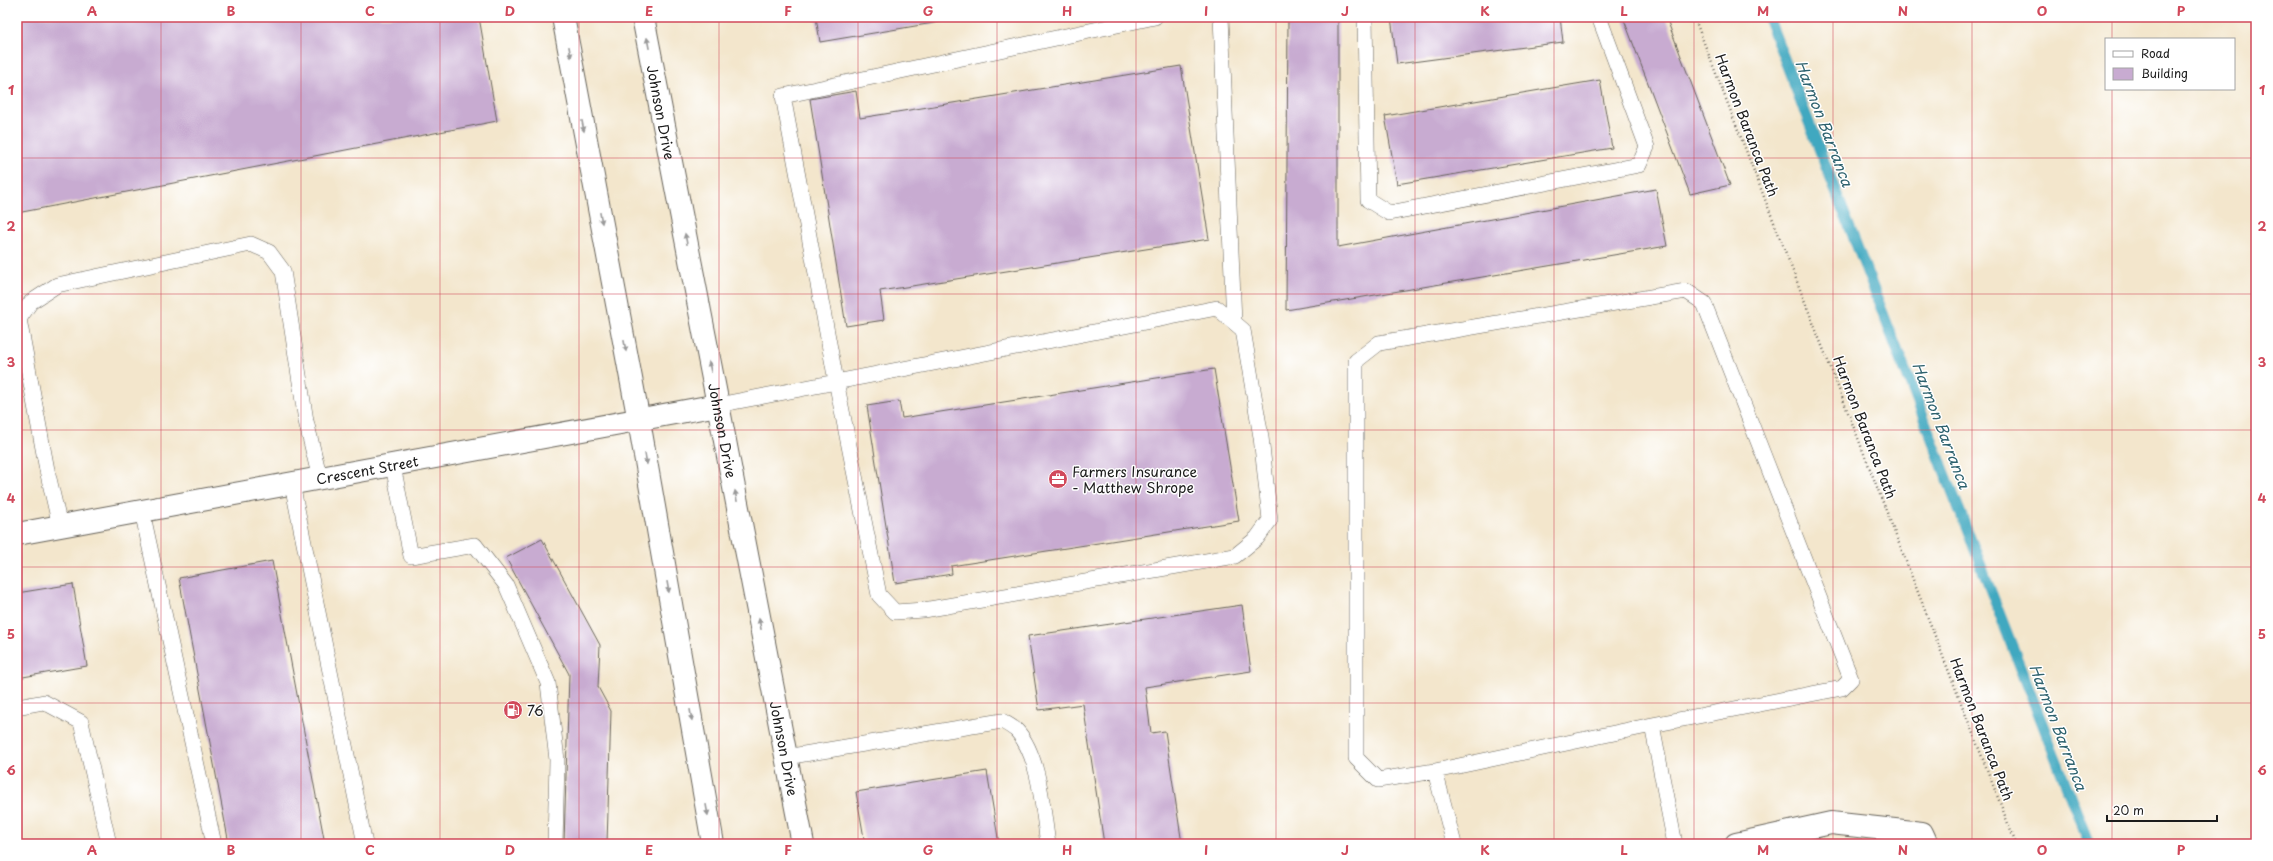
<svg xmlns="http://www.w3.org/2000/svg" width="2273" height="861" font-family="'Playpen Sans',sans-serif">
  <rect width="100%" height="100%" fill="#fff"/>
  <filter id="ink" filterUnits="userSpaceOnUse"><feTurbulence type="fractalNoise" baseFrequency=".025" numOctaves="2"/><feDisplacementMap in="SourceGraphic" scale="8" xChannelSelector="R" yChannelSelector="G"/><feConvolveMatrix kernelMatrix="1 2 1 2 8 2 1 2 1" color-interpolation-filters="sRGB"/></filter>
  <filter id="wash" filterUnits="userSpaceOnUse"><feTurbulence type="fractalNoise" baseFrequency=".012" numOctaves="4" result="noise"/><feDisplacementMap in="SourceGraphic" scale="16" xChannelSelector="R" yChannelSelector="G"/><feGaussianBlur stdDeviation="0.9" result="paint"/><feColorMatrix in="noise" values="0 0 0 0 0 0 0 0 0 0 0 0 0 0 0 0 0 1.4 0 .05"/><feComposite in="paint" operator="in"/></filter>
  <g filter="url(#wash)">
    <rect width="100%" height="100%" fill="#f3e6cc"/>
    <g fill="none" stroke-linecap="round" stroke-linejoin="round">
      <path stroke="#3fa8c0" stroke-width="11" d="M1768,17L2089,844"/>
    </g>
    <g id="blocks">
      <path fill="#c8abd1" d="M17,17H479L497,121L17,213Z
        M816,17H963V18L820,42Z
        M1288,17H1338V247L1656,189L1667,246L1286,310Z
        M1391,17H1560L1563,42L1397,64Z
        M1623,17H1666L1730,185L1690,194Z
        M1181,66L1209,239L880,291L884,320L846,326L810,99L856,91L860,118Z
        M1600,80L1612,148L1397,184L1385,116Z
        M1214,369L1239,521L951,566L952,574L895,583L867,406L899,401L902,418Z
        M542,539L600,645L598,687L611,711L607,844H564L569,674L506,558Z
        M272,561L325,844H229L179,578Z
        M73,584L87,666L17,678V593Z
        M1242,605L1251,671L1145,687L1151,733L1165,731L1182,844H1104L1083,704L1039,710L1028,636Z
        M987,771L999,844H865L856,792Z"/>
    </g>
  </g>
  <g filter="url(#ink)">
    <use href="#blocks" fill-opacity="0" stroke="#67635a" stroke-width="1"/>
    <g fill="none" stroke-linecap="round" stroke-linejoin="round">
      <defs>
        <path id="service" d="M1221,17L1234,322
          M1365,17L1368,200L1389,213L1639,165L1647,147L1599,17
          M718,405L1217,308L1243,330L1261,437L1270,520L1257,538L1235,556L924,610L895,612L879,595L836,381L783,96L1155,17
          M393,466L411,556L475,545L506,585L548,683L557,760L555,844
          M292,484L365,844
          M142,511L214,844
          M60,526L47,470L19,319L31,302L57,285L251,244L269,252L283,271L306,421L320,479
          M17,707L44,702L81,722L109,844
          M786,757L1002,721C1007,724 1013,727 1017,731C1040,756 1043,812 1048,844
          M1435,771L1378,780L1356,758V361L1379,343L1686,291L1704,303L1851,679L1842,688L1652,725
          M1454,844L1435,771L1652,725L1675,844"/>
        <g id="minor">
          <path id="s1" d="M17,534L718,405"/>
          <path d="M1736,844L1831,823L1922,833L1927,844"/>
        </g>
        <g id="secondary">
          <path d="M563,17L639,421L713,844"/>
          <path id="s2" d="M643,17L803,844"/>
        </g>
      </defs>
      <use href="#service" stroke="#67635a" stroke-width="16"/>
      <use href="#minor" stroke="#67635a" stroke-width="24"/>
      <use href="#secondary" stroke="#67635a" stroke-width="24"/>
      <path stroke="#67635a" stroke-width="2.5" stroke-dasharray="1 3" stroke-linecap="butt" d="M1694,17L2016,844"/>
      <use href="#service" stroke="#fff" stroke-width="15"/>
      <use href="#minor" stroke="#fff" stroke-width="22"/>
      <use href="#secondary" stroke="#fff" stroke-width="22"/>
    </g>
    <defs><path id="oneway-solid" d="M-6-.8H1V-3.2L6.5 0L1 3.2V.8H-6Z"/></defs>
    <g fill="#999">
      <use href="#oneway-solid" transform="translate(648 43) rotate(-101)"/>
      <use href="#oneway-solid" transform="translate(570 52) rotate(79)"/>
      <use href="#oneway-solid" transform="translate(583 126) rotate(79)"/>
      <use href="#oneway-solid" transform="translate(601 218) rotate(79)"/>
      <use href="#oneway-solid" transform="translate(686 239) rotate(-101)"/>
      <use href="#oneway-solid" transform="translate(625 346) rotate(79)"/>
      <use href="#oneway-solid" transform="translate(710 367) rotate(-101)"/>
      <use href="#oneway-solid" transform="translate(646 459) rotate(80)"/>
      <use href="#oneway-solid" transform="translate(736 496) rotate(-101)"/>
      <use href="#oneway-solid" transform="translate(668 587) rotate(80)"/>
      <use href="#oneway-solid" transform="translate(760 624) rotate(-101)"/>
      <use href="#oneway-solid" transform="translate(691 715) rotate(80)"/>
      <use href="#oneway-solid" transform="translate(707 810) rotate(80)"/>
    </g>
  </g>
  <path fill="none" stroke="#d1495b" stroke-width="1" stroke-opacity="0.55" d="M161,17V844M301,17V844M440,17V844M579,17V844M719,17V844M858,17V844M997,17V844M1136,17V844M1276,17V844M1415,17V844M1554,17V844M1694,17V844M1833,17V844M1972,17V844M2112,17V39M2112,89V844M17,158H2256M17,294H2256M17,430H2256M17,567H2256M17,703H2256"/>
  <defs>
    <symbol id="office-disc" viewBox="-11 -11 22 22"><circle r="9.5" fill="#d1495b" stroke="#fff"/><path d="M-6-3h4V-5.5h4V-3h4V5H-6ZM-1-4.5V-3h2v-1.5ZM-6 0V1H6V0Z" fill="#fff"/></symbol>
    <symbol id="fuel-disc" viewBox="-11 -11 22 22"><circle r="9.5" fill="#d1495b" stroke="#fff"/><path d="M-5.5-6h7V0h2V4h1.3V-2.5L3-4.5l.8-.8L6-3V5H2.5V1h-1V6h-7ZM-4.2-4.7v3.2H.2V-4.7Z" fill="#fff"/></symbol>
  </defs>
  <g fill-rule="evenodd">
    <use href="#office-disc" x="1047" y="468" width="22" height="22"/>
    <use href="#fuel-disc" x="502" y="699" width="22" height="22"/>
  </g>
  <g text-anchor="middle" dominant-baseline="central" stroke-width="3" stroke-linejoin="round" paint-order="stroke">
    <g font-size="14" fill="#1c1c1c" stroke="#fff">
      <text stroke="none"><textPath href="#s2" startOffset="97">Johnson Drive</textPath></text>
      <text transform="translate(1747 125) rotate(69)">Harmon Baranca Path</text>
      <text transform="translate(1865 427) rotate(69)">Harmon Baranca Path</text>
      <text stroke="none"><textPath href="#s2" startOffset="421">Johnson Drive</textPath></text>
      <text stroke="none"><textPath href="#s1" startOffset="356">Crescent Street</textPath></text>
      <text transform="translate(1982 729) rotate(69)">Harmon Baranca Path</text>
      <text stroke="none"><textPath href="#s2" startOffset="745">Johnson Drive</textPath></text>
    </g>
    <g font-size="14" fill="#1c1c1c" stroke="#fff" text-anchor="start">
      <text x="1072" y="471">Farmers Insurance<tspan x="1072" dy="16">- Matthew Shrope</tspan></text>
      <text x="527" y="710">76</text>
    </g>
    <g font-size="15" font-style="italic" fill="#2e626e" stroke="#fff">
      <text transform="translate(1825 123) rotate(69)">Harmon Barranca</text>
      <text transform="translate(1942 425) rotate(69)">Harmon Barranca</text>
      <text transform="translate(2059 727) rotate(69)">Harmon Barranca</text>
    </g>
  </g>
  <rect width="2273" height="861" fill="none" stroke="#fff" stroke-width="44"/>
  <rect x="2105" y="38" width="130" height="52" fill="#ffffff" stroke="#a4a4a4"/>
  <rect x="2113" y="51" width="20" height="6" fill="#ffffff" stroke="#a4a4a4"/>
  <text x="2141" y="58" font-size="12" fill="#1c1c1c">Road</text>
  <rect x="2113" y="68" width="20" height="12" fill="#c8abd1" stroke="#a4a4a4"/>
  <text x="2141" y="78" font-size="12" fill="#1c1c1c">Building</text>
  <path d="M2107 815v6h110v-6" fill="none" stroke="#1c1c1c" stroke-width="2"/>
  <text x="2113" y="815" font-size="12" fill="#1c1c1c" stroke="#ffffff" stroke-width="3" paint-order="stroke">20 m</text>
  <rect x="22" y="22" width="2229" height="817" fill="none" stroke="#d1495b" stroke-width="1.5"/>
  <g font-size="13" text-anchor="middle" font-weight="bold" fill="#d1495b">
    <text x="92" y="16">A</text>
    <text x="231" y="16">B</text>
    <text x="370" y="16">C</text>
    <text x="510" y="16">D</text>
    <text x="649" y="16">E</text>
    <text x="788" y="16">F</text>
    <text x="928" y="16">G</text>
    <text x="1067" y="16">H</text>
    <text x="1206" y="16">I</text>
    <text x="1345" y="16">J</text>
    <text x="1485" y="16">K</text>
    <text x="1624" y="16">L</text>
    <text x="1763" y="16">M</text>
    <text x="1903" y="16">N</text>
    <text x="2042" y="16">O</text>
    <text x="2181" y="16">P</text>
    <text x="11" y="95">1</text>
    <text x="2262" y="95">1</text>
    <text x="11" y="231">2</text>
    <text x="2262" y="231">2</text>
    <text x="11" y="367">3</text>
    <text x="2262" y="367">3</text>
    <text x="11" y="503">4</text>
    <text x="2262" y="503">4</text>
    <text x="11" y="639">5</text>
    <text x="2262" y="639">5</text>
    <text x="11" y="775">6</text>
    <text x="2262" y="775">6</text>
    <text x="92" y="855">A</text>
    <text x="231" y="855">B</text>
    <text x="370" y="855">C</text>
    <text x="510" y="855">D</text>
    <text x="649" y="855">E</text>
    <text x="788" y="855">F</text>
    <text x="928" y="855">G</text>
    <text x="1067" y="855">H</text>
    <text x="1206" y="855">I</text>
    <text x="1345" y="855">J</text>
    <text x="1485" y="855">K</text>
    <text x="1624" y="855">L</text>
    <text x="1763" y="855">M</text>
    <text x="1903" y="855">N</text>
    <text x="2042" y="855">O</text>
    <text x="2181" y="855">P</text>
  </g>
</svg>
